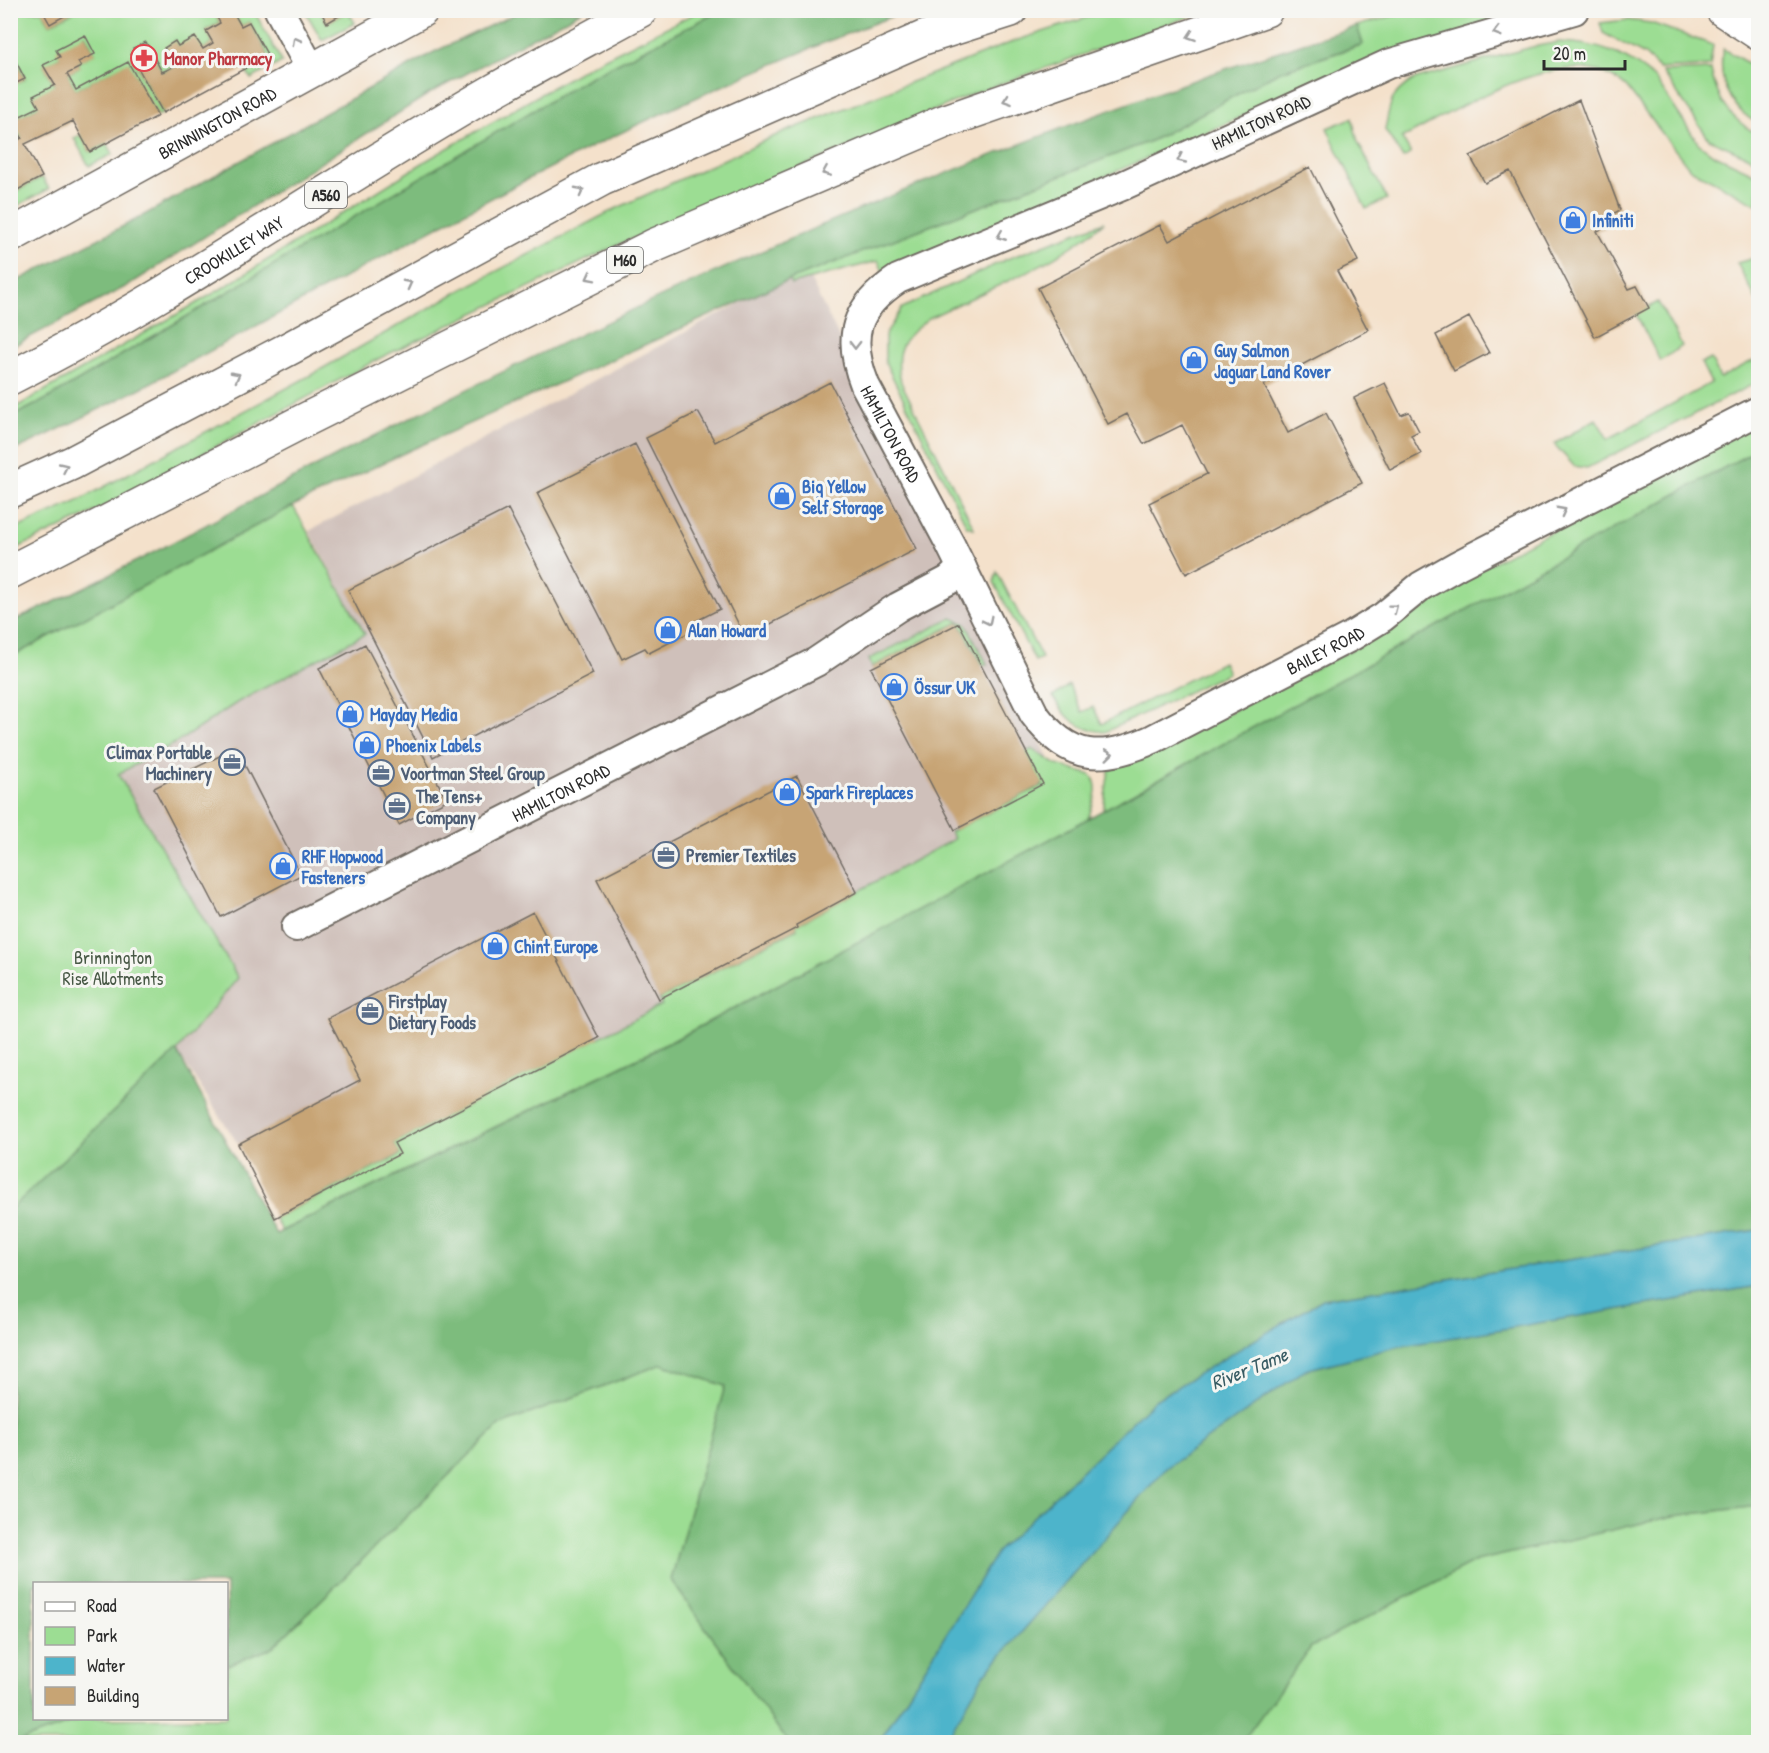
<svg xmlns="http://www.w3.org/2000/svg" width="1769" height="1753" font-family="'Patrick Hand',sans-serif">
  <rect width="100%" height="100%" fill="#f6f6f2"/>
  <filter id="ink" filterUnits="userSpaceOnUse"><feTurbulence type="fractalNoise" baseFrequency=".0167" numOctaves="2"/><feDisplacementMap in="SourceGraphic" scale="12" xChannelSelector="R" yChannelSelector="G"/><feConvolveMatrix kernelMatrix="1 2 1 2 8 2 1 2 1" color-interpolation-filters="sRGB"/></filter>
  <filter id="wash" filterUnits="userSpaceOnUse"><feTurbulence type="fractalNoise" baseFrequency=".008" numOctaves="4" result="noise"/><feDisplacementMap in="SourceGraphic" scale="24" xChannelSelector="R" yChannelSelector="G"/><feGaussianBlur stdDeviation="1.35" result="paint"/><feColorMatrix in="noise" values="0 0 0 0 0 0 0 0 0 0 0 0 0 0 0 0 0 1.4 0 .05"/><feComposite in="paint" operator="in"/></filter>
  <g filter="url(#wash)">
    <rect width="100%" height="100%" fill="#f4e1cb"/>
    <path fill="#cfc0ba" d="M805,269L1075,811L290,1223L177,1051L211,1012L118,774L179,741L238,702L365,634L309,531Z"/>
    <path fill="#9cdd93" stroke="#64845f" stroke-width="1.5" d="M18,11H42L50,24L75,11H213L220,23L206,30L213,43L203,49L178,46L175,41V65L162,72L146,42L133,48L136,53L131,56L163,113L158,116L128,63L76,90L67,74L80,67L78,62L95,53L85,35L60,57L44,66L55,85L39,107L12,120L22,138L11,144V86L25,79L11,50V15Z
      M232,11H254L282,62L251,79L245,69L268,55L249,22L241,26Z
      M305,11H320L327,23L348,11L355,23L322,40Z
      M699,11H720L586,79L191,314L47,399L11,417V410L221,289L429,159L589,66Z
      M1107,11H1205L975,93L620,244L382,357L92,513L11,551L10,531L76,502L311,375L461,290L613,210L777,135L1015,41Z
      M1409,11H1538L1314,85L884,273L878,261L791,284L789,280L1153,140L1278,72L1362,45L1357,26Z
      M1627,20L1651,23L1713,45L1710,66L1659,69L1645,55L1603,33L1600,23Z
      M1559,42C1596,43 1629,54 1656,80L1698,143L1713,154L1758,175V205L1690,169L1627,88C1571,33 1459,110 1402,138L1411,154L1403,158L1385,130C1390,104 1389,95 1413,80L1532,47Z
      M1723,49L1758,69V124C1729,107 1717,83 1723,49Z
      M1711,70C1717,101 1731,119 1758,135V161L1709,139L1662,72Z
      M1352,118L1358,142L1387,199L1366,209L1327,128Z
      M81,135L90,152L107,143L113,154L89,166L74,138Z
      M42,177L49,189L11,209V194Z
      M1104,222C1059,263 984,291 929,318C903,338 893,349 901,382L974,528L967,526L885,362V335L902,308L1007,259Z
      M1758,257V303L1737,263Z
      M1658,302L1682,346L1660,361L1636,314Z
      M1758,358V382L1587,468L1574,466L1554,444L1596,419L1608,439L1711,383L1701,363L1711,359L1720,378Z
      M1758,423V449L1103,810L1109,770L1164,746L1386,632L1426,597Z
      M293,506L365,634L238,702L179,741L118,774L238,978L177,1051L11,1209V657Z
      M997,572L1042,658L1035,661L994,582Z
      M952,618L966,624L987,664L983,665L959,622L872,667L869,659Z
      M1223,662L1228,673L1105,732C1078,730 1067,719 1053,697L1069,685L1082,712L1093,707L1102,724Z
      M1032,749L1057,765L1091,775C1102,787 1092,805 1088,819L674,1040L281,1231L275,1218L400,1155L394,1143L662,1005L659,999L797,929L796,925L954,839L950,832L1043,785L1026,752Z
      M662,1364L725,1386L671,1580L788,1742H17L82,1719L226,1718L227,1665L272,1648L500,1425Z
      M1758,1506V1742H1242L1311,1647L1476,1561L1673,1516Z"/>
    <path fill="#7dbc7d" stroke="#547454" stroke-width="1.5" d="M521,11H582L427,95L129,285L11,347V284L137,219L434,52Z
      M720,11H906C778,59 652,115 530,178C356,267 188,370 11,452V417L47,399L191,314L586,79Z
      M1357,26L1363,44L1278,72L1153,140L789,280L404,453L293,506L11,657V622C146,561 274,486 406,420C710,266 1032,127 1357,26Z
      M1758,449V1230L1323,1299L1155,1400L998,1551L879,1742H788L671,1580L725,1386L662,1364L500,1425L272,1648L227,1665L226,1584H34V1718L82,1719L17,1742H11V1209L177,1051L276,1234L675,1040L1067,830Z
      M1758,1286V1506L1673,1516L1476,1561L1311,1647L1242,1742H945L983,1676L1166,1468L1305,1370L1396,1347Z"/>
    <path fill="#4db4cb" stroke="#3c707b" stroke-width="1.5" d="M1758,1230V1286L1396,1347L1305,1370L1166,1468L983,1676L945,1742H879L997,1552L1155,1400L1323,1299Z"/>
    <g id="blocks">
      <path fill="#c7a474" d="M42,10H75L50,24Z
        M213,10H232L241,26L249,22L268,56L163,113L131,55L136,53L133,48L146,42L162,72L169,69L175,65L164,48L175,41L178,46L195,37L203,49L213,43L206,31L220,23Z
        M320,10H349L327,23Z
        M85,35L95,54L78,62L81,67L67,74L76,90L128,62L158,116L90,152L73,121L25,144L42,177L10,194V144L22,138L12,120L39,107L33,96L55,85L43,65L60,57L56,50Z
        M10,50L25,79L10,86Z
        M1579,100L1620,210L1609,216L1613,224L1597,231L1629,289L1637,286L1649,308L1595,337L1510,171L1485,183L1470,156Z
        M1310,167L1358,261L1337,271L1368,330L1264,385L1288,433L1326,413L1362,483L1186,574L1149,503L1207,474L1182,425L1144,444L1127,414L1108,424L1038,288L1160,225L1169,241Z
        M1469,317L1489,353L1454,371L1436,335Z
        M830,382L917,549L745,637L646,438L698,412L715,442Z
        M1385,383L1401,415L1409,412L1419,431L1411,435L1421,454L1390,470L1354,398Z
        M635,444L720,609L694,622L698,628L649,653L645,648L622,659L537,493Z
        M508,509L593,674L433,757L348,590Z
        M959,623L1043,784L955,830L871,668Z
        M365,644L447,800L399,825L319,668Z
        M236,748L301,875L221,917L154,788Z
        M797,776L857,892L796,925L797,928L659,999L597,879Z
        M533,912L599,1038L394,1143L400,1154L275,1218L238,1144L360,1080L328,1018Z"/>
    </g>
  </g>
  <g filter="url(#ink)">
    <use href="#blocks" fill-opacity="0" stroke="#716b63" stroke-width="1.5"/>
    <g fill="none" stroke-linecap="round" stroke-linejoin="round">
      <defs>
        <g id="minor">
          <path d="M279,10L312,71"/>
          <path id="s1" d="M1574,10L1388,64L1122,186L898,279C854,308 846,337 865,385L950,544L1034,714C1069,761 1102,762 1153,739L1352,636L1383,617L1421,586L1458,565L1758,411"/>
          <path id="s2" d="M296,927L816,662L898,607L949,580L962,568"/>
        </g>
        <g id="tertiary">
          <path id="s3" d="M10,236L422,10"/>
        </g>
        <g id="primary">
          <path d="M1723,10L1758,33"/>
          <path id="s4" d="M10,378C178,293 331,184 493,91C542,63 592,37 641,10"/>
        </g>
        <path id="motorway" d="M10,491L72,463L292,347L602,179L923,38L1011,10
          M10,572L301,422L653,246L943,122L1266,10"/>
      </defs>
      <use href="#minor" stroke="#716b63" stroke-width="32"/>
      <use href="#tertiary" stroke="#716b63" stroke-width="36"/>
      <use href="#primary" stroke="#716b63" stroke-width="36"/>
      <use href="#motorway" stroke="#716b63" stroke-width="36"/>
      <use href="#minor" stroke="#fff" stroke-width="28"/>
      <use href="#tertiary" stroke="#fff" stroke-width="33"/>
      <use href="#primary" stroke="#fff" stroke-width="33"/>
      <use href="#motorway" stroke="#fff" stroke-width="33"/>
    </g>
    <defs><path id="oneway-chevron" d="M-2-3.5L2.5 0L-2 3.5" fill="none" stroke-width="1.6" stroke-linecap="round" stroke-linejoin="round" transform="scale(1.5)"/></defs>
    <g stroke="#a0a0a0">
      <use href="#oneway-chevron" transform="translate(1497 32) rotate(164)"/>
      <use href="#oneway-chevron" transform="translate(1191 36) rotate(161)"/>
      <use href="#oneway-chevron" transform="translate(296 41) rotate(-118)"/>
      <use href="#oneway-chevron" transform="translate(1007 100) rotate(161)"/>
      <use href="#oneway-chevron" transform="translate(1181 159) rotate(155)"/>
      <use href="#oneway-chevron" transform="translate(826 172) rotate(157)"/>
      <use href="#oneway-chevron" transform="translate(580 191) rotate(-28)"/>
      <use href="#oneway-chevron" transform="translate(1001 236) rotate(158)"/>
      <use href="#oneway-chevron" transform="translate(590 277) rotate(153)"/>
      <use href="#oneway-chevron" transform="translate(408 284) rotate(-28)"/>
      <use href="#oneway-chevron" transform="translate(855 345) rotate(90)"/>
      <use href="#oneway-chevron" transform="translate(236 376) rotate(-28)"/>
      <use href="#oneway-chevron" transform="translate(64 467) rotate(-25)"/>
      <use href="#oneway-chevron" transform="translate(1562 511) rotate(-28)"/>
      <use href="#oneway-chevron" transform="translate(1394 608) rotate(-37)"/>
      <use href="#oneway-chevron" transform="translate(988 621) rotate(64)"/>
      <use href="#oneway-chevron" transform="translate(1109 754) rotate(-7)"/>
    </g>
  </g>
  <defs>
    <symbol id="pharmacy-ring" viewBox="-11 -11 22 22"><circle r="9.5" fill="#f6f6f2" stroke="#e0444e" stroke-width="1.5"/><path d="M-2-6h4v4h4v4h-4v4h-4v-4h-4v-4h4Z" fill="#e0444e"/></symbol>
    <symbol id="shop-ring" viewBox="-11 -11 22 22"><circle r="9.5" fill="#f6f6f2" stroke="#3f7fe0" stroke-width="1.5"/><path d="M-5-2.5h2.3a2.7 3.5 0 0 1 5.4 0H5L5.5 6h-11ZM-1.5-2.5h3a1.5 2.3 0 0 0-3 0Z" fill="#3f7fe0"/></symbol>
    <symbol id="office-ring" viewBox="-11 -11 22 22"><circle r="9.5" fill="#f6f6f2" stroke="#5c6f8a" stroke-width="1.5"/><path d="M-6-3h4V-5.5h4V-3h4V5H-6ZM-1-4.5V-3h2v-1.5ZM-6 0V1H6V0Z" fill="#5c6f8a"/></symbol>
  </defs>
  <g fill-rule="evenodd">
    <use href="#pharmacy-ring" x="129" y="43" width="30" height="30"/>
    <use href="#shop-ring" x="1558" y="205" width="30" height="30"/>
    <use href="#shop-ring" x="1179" y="345" width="30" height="30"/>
    <use href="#shop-ring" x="767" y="481" width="30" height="30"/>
    <use href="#shop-ring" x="653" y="615" width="30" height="30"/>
    <use href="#shop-ring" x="879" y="672" width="30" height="30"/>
    <use href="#shop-ring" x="335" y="699" width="30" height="30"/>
    <use href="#shop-ring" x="352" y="730" width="30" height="30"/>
    <use href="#office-ring" x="217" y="747" width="30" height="30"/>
    <use href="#office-ring" x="366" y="758" width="30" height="30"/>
    <use href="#shop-ring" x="772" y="777" width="30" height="30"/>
    <use href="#office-ring" x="382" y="791" width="30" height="30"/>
    <use href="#office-ring" x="651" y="840" width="30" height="30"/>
    <use href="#shop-ring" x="268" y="851" width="30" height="30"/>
    <use href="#shop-ring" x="480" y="931" width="30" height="30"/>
    <use href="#office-ring" x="355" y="996" width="30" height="30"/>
  </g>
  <g text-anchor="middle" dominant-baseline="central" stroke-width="6" stroke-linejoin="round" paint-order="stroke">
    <g fill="#f6f6f2" stroke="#686867" stroke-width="1.5">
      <rect x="305" y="182" width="42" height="26" rx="4.5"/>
      <rect x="607" y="247" width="36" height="26" rx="4.5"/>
    </g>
    <g font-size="16" font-weight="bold" fill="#2b2b2b">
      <text x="326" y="195">A560</text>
      <text x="625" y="260">M60</text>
    </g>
    <g font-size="18" font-weight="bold" fill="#be3a42" stroke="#f6f6f2" text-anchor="start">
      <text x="164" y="58">Manor Pharmacy</text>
    </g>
    <g font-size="18" fill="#2b2b2b" stroke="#f6f6f2">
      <text transform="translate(1261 122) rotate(-25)">HAMILTON ROAD</text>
      <text stroke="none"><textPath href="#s3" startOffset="236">BRINNINGTON ROAD</textPath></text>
      <text stroke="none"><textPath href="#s4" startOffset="258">CROOKILLEY WAY</textPath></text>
      <text stroke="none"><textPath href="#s1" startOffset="908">HAMILTON ROAD</textPath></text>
      <text stroke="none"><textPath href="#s1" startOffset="1552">BAILEY ROAD</textPath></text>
      <text stroke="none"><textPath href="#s2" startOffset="297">HAMILTON ROAD</textPath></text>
    </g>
    <g font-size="18" font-weight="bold" fill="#366cbe" stroke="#f6f6f2" text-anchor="start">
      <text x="1592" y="220">Infiniti</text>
      <text x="1214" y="350">Guy Salmon<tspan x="1214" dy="21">Jaguar Land Rover</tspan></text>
      <text x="802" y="486">Big Yellow<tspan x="802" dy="21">Self Storage</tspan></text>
      <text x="688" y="630">Alan Howard</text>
      <text x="914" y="687">Össur UK</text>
      <text x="370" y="714">Mayday Media</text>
      <text x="386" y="745">Phoenix Labels</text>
      <text x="806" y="792">Spark Fireplaces</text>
      <text x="302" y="856">RHF Hopwood<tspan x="302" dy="21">Fasteners</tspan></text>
      <text x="514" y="946">Chint Europe</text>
    </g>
    <g font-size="18" font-weight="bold" fill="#4e5e75" stroke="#f6f6f2" text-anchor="start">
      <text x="212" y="752" text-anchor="end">Climax Portable<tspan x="212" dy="21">Machinery</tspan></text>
      <text x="400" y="773">Voortman Steel Group</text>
      <text x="416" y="796">The Tens+<tspan x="416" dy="21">Company</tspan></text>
      <text x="686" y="855">Premier Textiles</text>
      <text x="389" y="1001">Firstplay<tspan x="389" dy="21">Dietary Foods</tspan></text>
    </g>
    <g font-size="18" fill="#475845" stroke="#f6f6f2">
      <text x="113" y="957">Brinnington<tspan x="113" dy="21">Rise Allotments</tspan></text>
    </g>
    <g font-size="20" font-style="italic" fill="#375b63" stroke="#f6f6f2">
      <text transform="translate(1249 1368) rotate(-22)">River Tame</text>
    </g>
  </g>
  <rect width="1769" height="1753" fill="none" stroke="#f6f6f2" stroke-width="36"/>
  <rect x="33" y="1582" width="195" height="138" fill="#f6f6f2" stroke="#a5a5a2" stroke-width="1.5"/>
  <rect x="45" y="1602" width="30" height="9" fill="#ffffff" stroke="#a5a5a2" stroke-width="1.5"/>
  <text x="87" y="1612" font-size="18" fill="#2b2b2b">Road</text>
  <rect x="45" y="1627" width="30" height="18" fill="#9cdd93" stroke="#a5a5a2" stroke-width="1.5"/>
  <text x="87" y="1642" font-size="18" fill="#2b2b2b">Park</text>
  <rect x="45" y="1657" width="30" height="18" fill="#4db4cb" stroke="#a5a5a2" stroke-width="1.5"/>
  <text x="87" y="1672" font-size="18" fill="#2b2b2b">Water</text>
  <rect x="45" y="1687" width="30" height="18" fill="#c7a474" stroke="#a5a5a2" stroke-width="1.5"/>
  <text x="87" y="1702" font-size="18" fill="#2b2b2b">Building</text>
  <path d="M1544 60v9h81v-9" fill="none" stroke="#2b2b2b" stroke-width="3"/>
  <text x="1553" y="60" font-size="18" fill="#2b2b2b" stroke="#f6f6f2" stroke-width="4.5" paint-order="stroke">20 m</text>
</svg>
